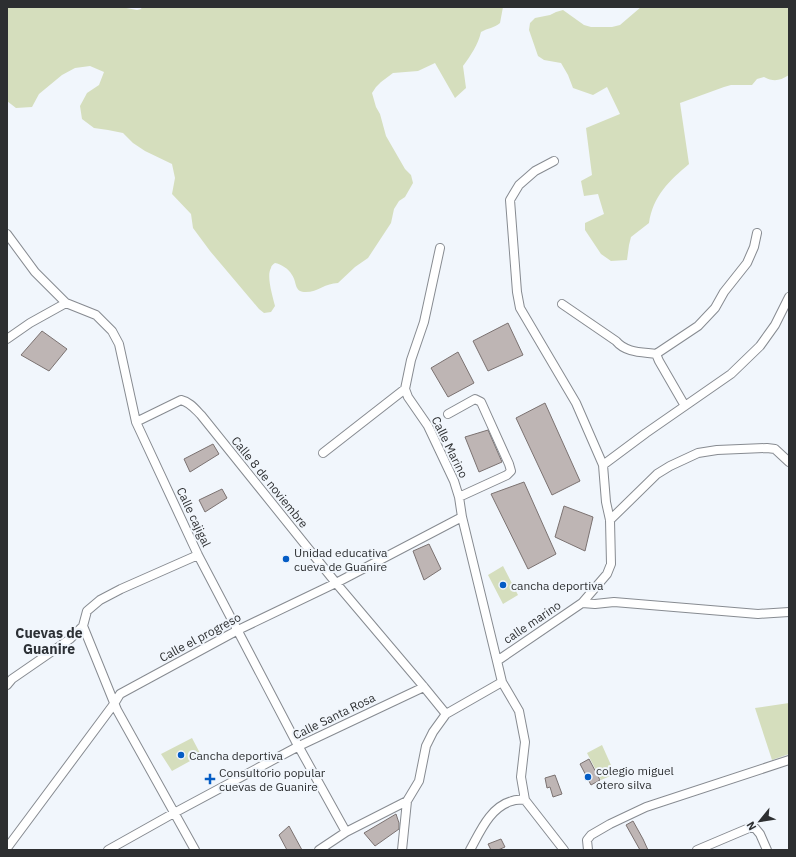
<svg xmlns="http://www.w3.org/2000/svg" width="796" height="857" font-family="'IBM Plex Sans',sans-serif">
  <rect width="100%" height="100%" fill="#f1f6fc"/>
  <path fill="#d5debd" d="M7,7H121L137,10L141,9L142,7H503L500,23C494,28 488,28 481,32C478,45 471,55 463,66L466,88L455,98L435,63L418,71L393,73L381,82L376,87L372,93L376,107L380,114L386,136L405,169L411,175L413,183L405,197L399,201L394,209L391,223L368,258L355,267L338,283C325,283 317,293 304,292C294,291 297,282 292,275C289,269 281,264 275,263C273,264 271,266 271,268C266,276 273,297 275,306L271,312L264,313L259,309L210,251L193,228L191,214L172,194L175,178L172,164L145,151L133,143L123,133L108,130L94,128L82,119L80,106L87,93L99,85L104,72L90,66L75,68L62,75L39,94L32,107L16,108L7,101Z
    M641,7H789V75C779,81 774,82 764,77L757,79L752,85H731L724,87L680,103L689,164C669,181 653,196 649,223L631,237L629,245L627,260L611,261L601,254L585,230V223L604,214L598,194L584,196L581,181L592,175L586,128L620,114L607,87L593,95L573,88L568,75L561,63L544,60L538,56L529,30L530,23L535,18L550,15L556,12L563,10L584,25L591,27H612L620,25Z
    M503,566L518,595L503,604L488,575Z
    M789,703V754L772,760L755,708Z
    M192,738L201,755L172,771L161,754Z
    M602,745L615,774L601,780L587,753Z"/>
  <path fill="#beb5b4" stroke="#7b7271" d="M508,323L523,355L488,371L473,341Z
    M42,331L67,349L49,371L21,355Z
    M458,352L474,383L448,397L431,368Z
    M545,403L580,481L552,495L516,418Z
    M488,430L502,462L479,472L465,437Z
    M213,444L219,454L190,472L184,459Z
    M524,482L556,554L528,569L491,494Z
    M222,489L227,498L205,512L199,500Z
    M564,506L593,517L585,551L555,537Z
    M429,544L441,569L424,580L413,551Z
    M589,759L600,780L591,785L580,764Z
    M555,775L562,794L553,797L550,787L547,788L545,778Z
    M396,814L399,823V829L375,846L364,833Z
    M633,821L643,839L648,850H640L626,825Z
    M289,826L302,850H287L279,835Z
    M501,839L505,847L498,850H491L488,844Z"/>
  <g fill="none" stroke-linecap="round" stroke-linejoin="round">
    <defs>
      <path id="minor" d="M554,161L535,171L519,185L510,200L517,292L520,308L576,403L603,465L606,502L610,520L611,564L607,574L582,603
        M7,234L35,272L66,303L96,315L112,331L119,344L136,422L198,555L295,740L346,832
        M440,248L424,322L411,360L405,389L408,397L428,426L454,481L459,497L462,517L497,661
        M562,304L616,341C626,353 642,352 656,354
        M7,339L30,323L66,303
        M685,406L659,361L656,354L698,326L715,308L724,292L747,263L754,247L757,233
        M448,414L475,399L481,402L509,464L511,471L507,475L459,497
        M136,422L181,400C190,402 195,409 201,415L336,583L424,687L446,714
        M323,453L405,389
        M603,465L646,433L731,374L760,346L775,325L789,297
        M610,520L657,474L670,466L698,453L717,450L767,448L775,449L789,462
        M83,626L117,710L195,850
        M7,685L12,679L70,639L83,626L87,611L100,600L121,589L198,555
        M7,848L114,704L120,694L238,630L336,583L462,517
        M108,850L174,813L299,746L424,687
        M319,850L346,832L407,801L419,781L426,746L433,732L446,714L502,682
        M402,850L407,801
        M470,850C480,832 490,807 512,801C516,799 521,800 525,800
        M564,850L525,800L521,777L525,742L519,711L502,682L497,661L582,603L595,604L614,602L758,614L789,612
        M588,850L587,840L591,835L610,824L646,807L789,760
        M697,850L749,828H755L760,834L767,850"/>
    </defs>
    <use href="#minor" stroke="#878b91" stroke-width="10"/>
    <use href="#minor" stroke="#fff" stroke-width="8"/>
  </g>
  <g fill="#045cc5" stroke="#f1f6fc" stroke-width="1.5">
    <circle cx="286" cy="559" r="4"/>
    <circle cx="503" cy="585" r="4"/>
    <circle cx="181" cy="755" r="4"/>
    <circle cx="588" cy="777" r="4"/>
    <path d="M208 773h4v4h4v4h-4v4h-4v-4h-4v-4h4z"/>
  </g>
  <g text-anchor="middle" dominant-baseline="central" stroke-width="4" stroke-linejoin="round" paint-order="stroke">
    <g font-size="12" fill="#2d2f31" stroke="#f1f6fc">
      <text transform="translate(450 447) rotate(64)">Calle Marino</text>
      <text transform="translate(270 482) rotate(51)">Calle 8 de noviembre</text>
      <text transform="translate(194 517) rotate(65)">Calle cajigal</text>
      <text transform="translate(532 622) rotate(-34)">calle marino</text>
      <text transform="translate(200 637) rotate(-28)">Calle el progreso</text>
      <text transform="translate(334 716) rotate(-26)">Calle Santa Rosa</text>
    </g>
    <g font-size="12" fill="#2d2f31" stroke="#f1f6fc" text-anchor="start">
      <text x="294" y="552">Unidad educativa<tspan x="294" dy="14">cueva de Guanire</tspan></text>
      <text x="511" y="585">cancha deportiva</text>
      <text x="189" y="755">Cancha deportiva</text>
      <text x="596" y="770">colegio miguel<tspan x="596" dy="14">otero silva</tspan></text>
      <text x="219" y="772">Consultorio popular<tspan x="219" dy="14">cuevas de Guanire</tspan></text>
    </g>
    <g font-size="14" font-weight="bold" fill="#2d3136" stroke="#f1f6fc">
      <text x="49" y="633">Cuevas de<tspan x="49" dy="16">Guanire</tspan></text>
    </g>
  </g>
  <rect width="796" height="857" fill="none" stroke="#2d2f31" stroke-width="16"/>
  <g transform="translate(760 821) rotate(240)" stroke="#f1f6fc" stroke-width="3" paint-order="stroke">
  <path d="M0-3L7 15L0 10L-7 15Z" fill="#2d2f31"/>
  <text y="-6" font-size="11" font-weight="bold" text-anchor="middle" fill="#2d2f31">N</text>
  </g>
</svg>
